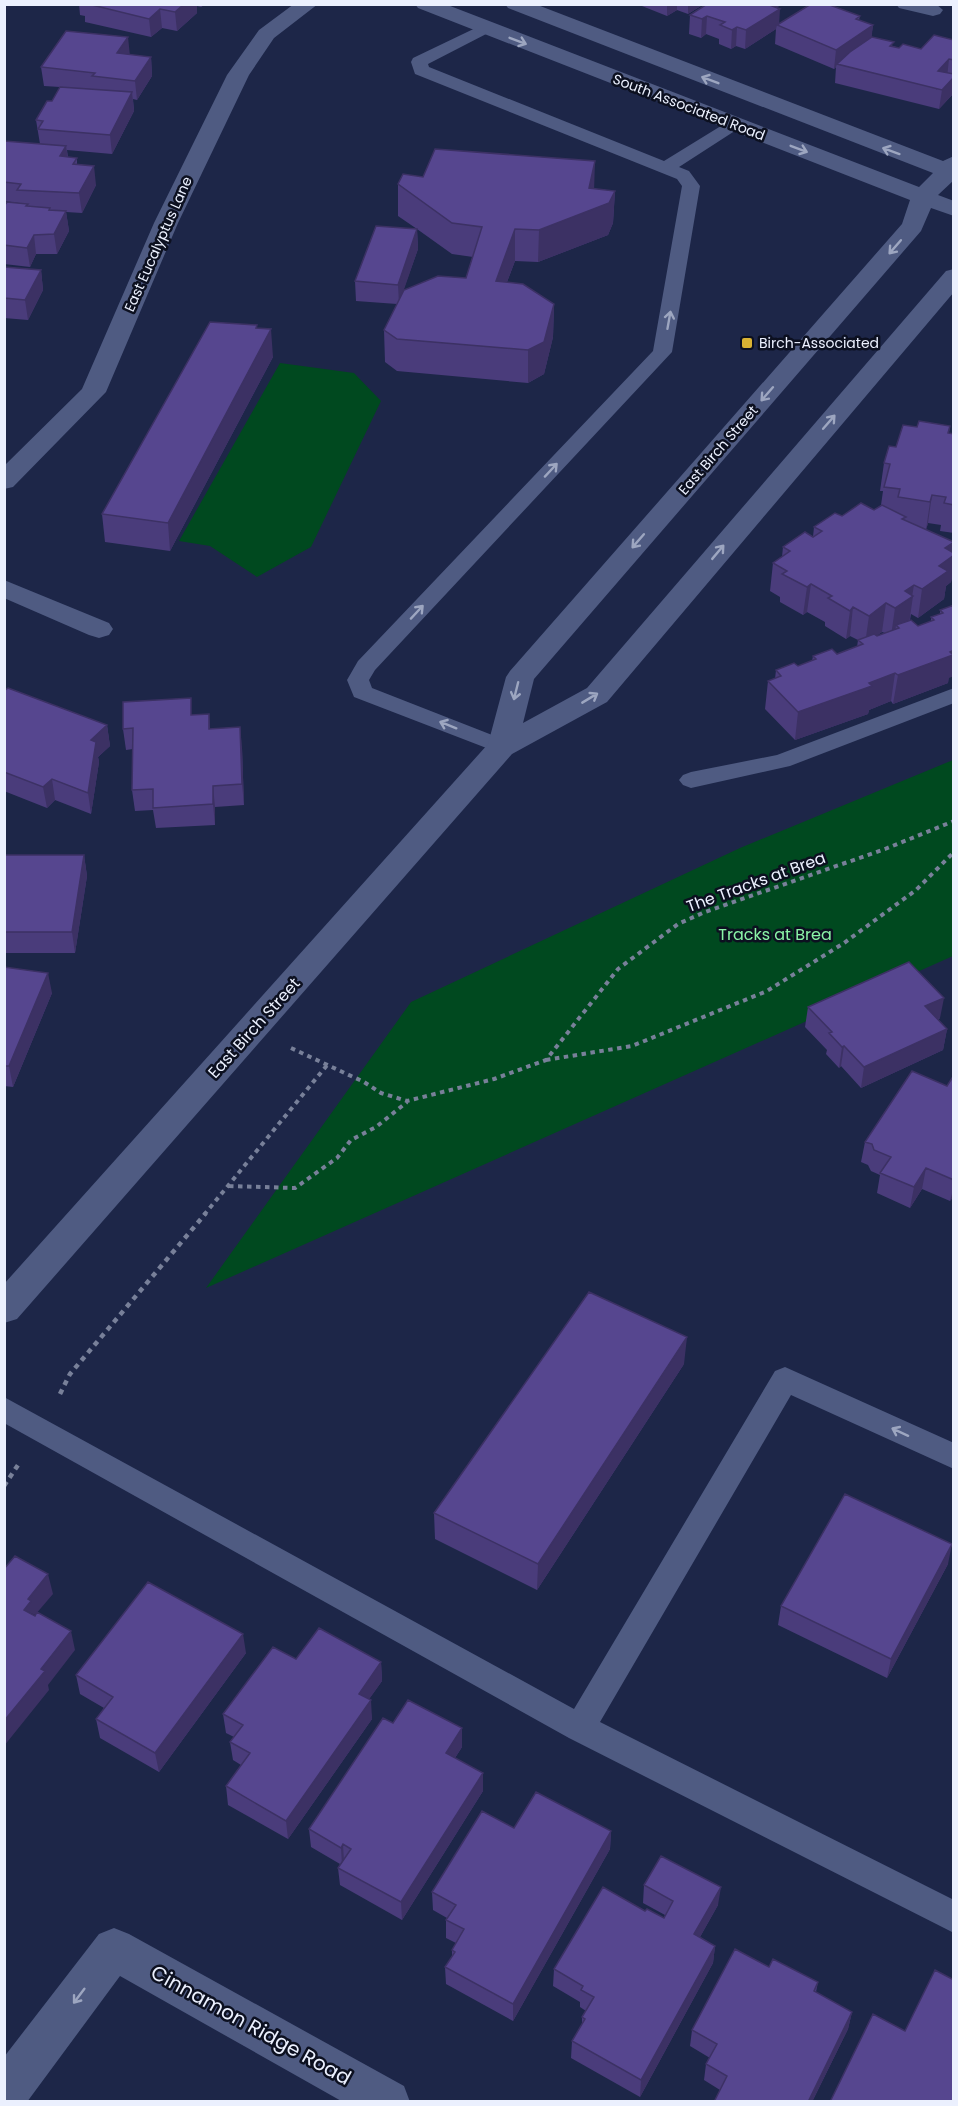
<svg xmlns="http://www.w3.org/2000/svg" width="958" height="2106" font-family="Poppins,sans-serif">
  <rect width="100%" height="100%" fill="#1d2648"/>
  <path fill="#00491f" d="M280,363L354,373L381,401L311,547L257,577L210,546L179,541Z
    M953,760V956L206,1288L411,1002L740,848Z"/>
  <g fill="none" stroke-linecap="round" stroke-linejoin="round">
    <path stroke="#788099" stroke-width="4" stroke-dasharray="4.5 4.5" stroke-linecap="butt" d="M291,1048L364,1082L381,1093L407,1101L494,1079L546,1060L618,969L678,924L705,912L885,849L954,821
      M546,1060L632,1046L767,991L844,943L916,890L954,852
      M229,1186L295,1188L337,1158L351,1140L376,1127L407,1102
      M204,1215L328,1064"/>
    <path stroke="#788099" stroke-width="4.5" stroke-dasharray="5 5" stroke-linecap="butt" d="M60,1394L70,1374L206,1213
      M4,1486L18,1465"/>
    <path fill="#4f5b82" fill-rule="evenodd" d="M486,23L494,28L492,31L428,64L429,67L664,161L729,121H741L744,125L679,167L689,171L700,186L672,352L375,670L369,680L372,688L510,742L513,747L510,752L502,754L354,697L347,680L358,661L653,351L682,186L677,179L415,74L411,62L413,58Z
      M954,688V703L790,766L691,788L683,785L679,780L683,775L691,772L777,755Z
      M785,1367L954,1443V1469L791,1395L600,1722L954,1900V1933L569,1738L4,1423V1397L574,1709L775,1371Z"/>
    <path fill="#4f5b82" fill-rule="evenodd" d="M294,4H318L274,38L249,75L178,223L106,392L13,487L4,489V466L82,389L154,223L227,75L259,30Z
      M896,4H936L943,10L940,14L933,16L899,8Z
      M4,580L109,623L113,629L109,635L99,638L89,635L4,598Z
      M114,1928L129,1934L404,2086L410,2102H343L120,1976L27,2102H4V2057L99,1934Z"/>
    <path fill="#4f5b82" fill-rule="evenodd" d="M415,4H445L919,187L933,173L508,8L505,4H535L943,161L954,156V180L938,195L954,201V216L931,208L921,231L534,679L523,723L587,688L946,271L954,269V292L607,702L512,754L17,1319L4,1323V1284L488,744L506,677L510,671L902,224L910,200L418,8Z"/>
  </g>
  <path fill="#4a3c7b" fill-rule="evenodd" d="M79,4H206L201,7L197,6V13L177,31L162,28L151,37L85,22V16L80,15Z
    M637,4H704L688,14L677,10L667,16Z
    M779,6L776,8L779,24L860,16L859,20L873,25L871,38L899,48L921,49L954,40L953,94L939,109L835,83L836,67L834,69L775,44L776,29L745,49L736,46L731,49L719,44V39L706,34L701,38L689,34L690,15Z
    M129,55L151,57L152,76L137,100L133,99L134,111L112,154L67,150L68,157L77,158V164L96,185L82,213L66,212L69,231L57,254H36L30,267L4,264V206L19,203L4,201V141L40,144L36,120L52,101L60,87L44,86L41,67Z
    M423,177L615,191L613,223L608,235L538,262L515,261L507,282L554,304L553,337L544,374L528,383L397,371L385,362L384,330L397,304L356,301L355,281L417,229L398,216V184ZM417,229L452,254L473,257L466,278L403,291L418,249Z
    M4,267L41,270L43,290L28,320L4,318Z
    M257,328L273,357L170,551L105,542L102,514Z
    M950,426L949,433L954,434V533L940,531L941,525L928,523L926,530L954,542L953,552L954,553V567L951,582L946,586L944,599L918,618L911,614L910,620L918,626L931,621V617L940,614V610L954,605L948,683L893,704L891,701L869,710L868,714L795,740L765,709L768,681L775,679L776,670L798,666L812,661L813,656L837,654L857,647L858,640L850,636L846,639L825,626V622L807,612L803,615L780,602V597L770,591L773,563L782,557L783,547L813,537L814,527L842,516L874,510L881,505L883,491H880L884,463L896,447L917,427ZM882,632L885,633L877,636H876Z
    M4,680L6,690L107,725L110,746L98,757L99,762L91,814L55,800L47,808L4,791Z
    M209,714L210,729L242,748L244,805L215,807V825L156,828L153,810L135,811L132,790L133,749L126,750L123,729L193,715Z
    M4,855H84L87,876L75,953H4Z
    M4,967L52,993L13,1087L4,1086Z
    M808,1007L940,1018L938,1020L947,1029L943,1050L861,1088L841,1066L839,1068L826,1054L827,1050L805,1027Z
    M954,1075V1196L950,1201L922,1189L910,1208L877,1193L880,1175L871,1171L868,1165L861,1162L865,1142L947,1086Z
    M684,1364L537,1590L435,1539L434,1513Z
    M948,1564L887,1678L778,1625L781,1606Z
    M246,1653L159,1772L100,1738L96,1719L104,1708L80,1694L76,1675Z
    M296,1659L381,1662L382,1681L369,1699L372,1719L288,1839L228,1805L226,1786L241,1765L233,1760L230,1742L234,1737L226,1733L223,1714Z
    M393,1723L462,1747L455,1758L483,1791L402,1920L340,1885L338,1868L340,1864L311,1847L309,1829Z
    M514,1828L611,1831L610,1849L513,2021L446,1984L445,1967L452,1957V1950L456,1943L446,1938V1920L447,1918L433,1910L432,1892Z
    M644,1885L718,1905L700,1937L715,1946L713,1963L640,2097L571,2058L572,2041L582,2025V2017L586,2011L580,2007V2002L553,1986L554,1969L645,1911L664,1918L665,1915L643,1903Z
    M769,1967L818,1982L816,1992L852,2012L848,2029L812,2102H714L720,2090L704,2080L706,2064L710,2058L690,2046L692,2030Z"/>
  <path fill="#3c3164" d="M184,4H197V13L177,31L175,12Z
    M667,4H677V10L667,16Z
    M688,4H704L688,14Z
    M762,4H779V6L769,12L780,9L779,26L777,25L776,29L745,49L746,30Z
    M160,9L162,28L151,37L149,19Z
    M707,16L706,34L701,38L702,19Z
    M873,25L871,43L837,64L836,67L834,69L836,50Z
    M737,27L736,46L731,49L732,30Z
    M128,37L130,56L117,53Z
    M151,57L152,76L137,100L135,81Z
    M949,59L947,78L936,90L938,71Z
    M954,77L953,94L939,109L942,90Z
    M132,92L134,111L112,154L110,135Z
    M66,146L69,165L60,156Z
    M595,161L594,192L615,191L613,223L608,235L538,262L539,230L589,188Z
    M94,166L96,185L82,213L79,193Z
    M66,211L69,231L57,254L54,234Z
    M417,229L418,249L399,304L398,285Z
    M515,229V261L495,313L496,281Z
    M34,235L36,254L30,267L27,248Z
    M41,270L43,290L28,320L25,300Z
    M554,304L553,337L544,374L528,383V350Z
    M257,325L259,352L271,329L273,357L170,551L168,523Z
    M932,495L928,523L926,530L930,502Z
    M954,543L952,556L954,555V567L951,582L946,586L944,599L918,618L922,589L939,566L945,548Z
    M811,584L807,612L803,615L807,587Z
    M914,585L912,597L913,596L909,624L899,628L896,625L895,634L891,636L895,608L905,591Z
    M886,603L882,632L865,644L869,616Z
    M853,607L850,636L846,639L850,611Z
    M954,650V676L949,678L948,683L893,704L898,675Z
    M895,673L891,701L869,710L868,714L795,740L798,712Z
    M107,725L110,746L98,757L99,762L91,814L88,793L91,740Z
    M240,727L242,748L244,805L242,784Z
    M52,779L55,800L47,808L43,787Z
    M213,786L215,807V825L213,804Z
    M84,855L87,876L75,953L72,932Z
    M48,973L52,993L13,1087L9,1066Z
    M944,998L940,1018L921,1027L925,1006Z
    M947,1029L943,1050L861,1088L864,1067Z
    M844,1046L841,1066L839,1068L842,1047Z
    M926,1168L922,1189L910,1208L914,1187Z
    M954,1186V1196L950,1201Z
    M687,1337L684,1364L537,1590L538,1564Z
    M952,1544L948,1564L887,1678L891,1659Z
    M48,1574L53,1594L35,1615L24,1610L28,1599Z
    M71,1631L75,1650L48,1685L49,1690L4,1746V1721L41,1669Z
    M243,1634L246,1653L159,1772L155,1753Z
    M381,1662L382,1681L360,1712L359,1694Z
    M371,1700L372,1719L288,1839L286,1821Z
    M462,1728V1747L446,1772V1753Z
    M483,1773V1791L402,1920L401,1902Z
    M611,1831L610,1849L513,2021V2004Z
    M343,1844L344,1862L342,1865L341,1848Z
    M721,1887L718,1905L692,1951L694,1934Z
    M715,1946L713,1963L640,2097L641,2080Z
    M852,2012L848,2029L812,2102H808Z"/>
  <path fill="#56468f" stroke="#3c3164" stroke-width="1.5" d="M88,4H184L175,12L160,9L149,19Z
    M707,4H767L780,9L746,30L737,27L732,30L720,25L725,22L707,16L702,19L690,15Z
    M811,4H827L860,16L856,19L873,25L836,50L777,25Z
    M66,31L128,37L117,53L151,57L135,81L92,76L95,73L41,67Z
    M934,35L954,40V60L949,59L938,71L954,74V77L942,90L837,64L850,52L872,37L894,42L890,46L899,48L903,44L921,49Z
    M60,87L132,92L110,135L38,129L43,121L36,120L47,101H52Z
    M4,141L66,146L60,156L77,158L73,164L94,166L79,193L17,190L21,184L4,182Z
    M435,149L595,161L589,188L615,191L609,203L539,230L515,229L496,281L523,284L554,304L544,342L528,350L397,339L384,330L404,290L438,276L466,278L482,227L452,223L398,184L403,174L423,177Z
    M7,202L28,204L26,206L50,208L49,210L66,211L54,234L34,235L27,248L4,245V206Z
    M376,226L417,229L398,285L355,281Z
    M4,267L41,270L25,300L4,298Z
    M210,322L257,325L256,328L271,329L168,523L102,514Z
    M919,421L950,426L948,433L954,434V505L944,503L946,497L932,495L930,502L898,497L900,489L884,487L890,464L884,463L889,446L896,447L903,425L917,427Z
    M861,503L874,510L882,505L906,517L902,519L954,542L945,548L954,553V555L939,566L948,571L922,589L914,585L905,591L913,596L895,608L886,603L869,616L853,607L850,611L828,598L832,596L811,584L807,587L782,574L787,571L773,563L790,551L783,547L805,532L813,537L822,531L814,527L835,513L842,516Z
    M954,605V650L950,652L953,655L898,675L895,673L869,683L872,686L798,712L768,681L781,676L776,670L794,663L798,666L816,659L813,656L832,649L837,654L863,644L858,640L874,634L877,636L899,628L896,625L911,620L918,626L934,620L931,617L943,613L940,610Z
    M8,688L107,725L91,740L96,742L88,793L52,779L43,787L4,772V691Z
    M191,698V715L209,714V729L240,727L242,784L213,786V804L153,808V789L132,790L133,728L123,729V702Z
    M4,855H84L72,932H4Z
    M909,962L944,998L925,1006L947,1029L864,1067L844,1046L842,1047L829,1033L832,1032L808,1007Z
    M4,967L48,973L9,1066H4Z
    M912,1071L947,1086L954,1075V1180L926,1168L914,1187L880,1173L891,1157L874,1150L872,1144L865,1142Z
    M589,1292L687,1337L538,1564L434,1513Z
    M845,1494L952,1544L891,1659L781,1606Z
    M15,1556L48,1574L28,1599L31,1601L24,1610L35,1616L37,1612L71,1631L41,1669L45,1671L4,1721V1569Z
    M148,1582L243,1634L155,1753L96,1719L113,1697L76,1675Z
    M319,1628L381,1662L359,1694L371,1700L286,1821L226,1786L250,1753L230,1742L243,1725L223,1714L273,1647L296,1659Z
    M408,1700L462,1728L446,1753L483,1773L401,1902L338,1868L351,1849L343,1844L341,1848L309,1829L383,1718L393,1723Z
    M536,1792L611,1831L513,2004L445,1967L455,1952L452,1950L464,1929L446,1920L456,1905L432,1892L482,1811L514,1828Z
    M661,1856L721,1887L694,1934L715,1946L641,2080L572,2041L585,2019L582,2017L594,1997L581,1990L583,1986L554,1969L603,1887L645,1911L647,1909L664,1918L673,1901L644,1885Z
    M735,1949L769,1967L773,1959L818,1982L814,1991L852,2012L808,2102H714L727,2076L706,2064L717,2044L692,2030Z
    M935,1970L954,1980V2102H830L873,2014L905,2031Z"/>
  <defs><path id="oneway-shaft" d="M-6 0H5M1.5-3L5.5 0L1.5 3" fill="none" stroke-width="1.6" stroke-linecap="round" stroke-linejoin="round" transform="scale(1.5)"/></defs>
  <g stroke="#9da6c0">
    <use href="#oneway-shaft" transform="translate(518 41) rotate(21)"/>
    <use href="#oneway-shaft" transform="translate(710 80) rotate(-159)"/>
    <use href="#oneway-shaft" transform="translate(799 149) rotate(21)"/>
    <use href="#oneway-shaft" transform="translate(891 151) rotate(-160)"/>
    <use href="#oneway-shaft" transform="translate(895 247) rotate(131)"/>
    <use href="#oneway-shaft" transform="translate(669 320) rotate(-80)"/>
    <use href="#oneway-shaft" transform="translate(767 394) rotate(131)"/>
    <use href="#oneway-shaft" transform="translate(829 422) rotate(-49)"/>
    <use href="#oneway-shaft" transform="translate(551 470) rotate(-47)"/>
    <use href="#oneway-shaft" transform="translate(638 541) rotate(131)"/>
    <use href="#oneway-shaft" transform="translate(718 552) rotate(-50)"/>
    <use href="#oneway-shaft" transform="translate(417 612) rotate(-47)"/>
    <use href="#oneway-shaft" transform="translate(516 691) rotate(104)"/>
    <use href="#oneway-shaft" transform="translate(590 698) rotate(-31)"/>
    <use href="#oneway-shaft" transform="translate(448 725) rotate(-158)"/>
    <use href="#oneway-shaft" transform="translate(900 1432) rotate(-155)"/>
    <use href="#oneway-shaft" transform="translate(79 1996) rotate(127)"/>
  </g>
  <rect fill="#dab333" stroke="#0c1020" stroke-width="2" x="741" y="337" width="12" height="12" rx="3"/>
  <g text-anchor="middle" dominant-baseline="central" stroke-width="5" stroke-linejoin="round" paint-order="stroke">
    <g font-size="14" fill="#ebf0fe" stroke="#0c1020">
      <text transform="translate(689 107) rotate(21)">South Associated Road</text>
      <text transform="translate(158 244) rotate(-66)">East Eucalyptus Lane</text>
      <text transform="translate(718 450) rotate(-49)">East Birch Street</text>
    </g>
    <g font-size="14" fill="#ebf0fe" stroke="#0c1020" text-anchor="start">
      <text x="759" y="343">Birch-Associated</text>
    </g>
    <g font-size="16" fill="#ebf0fe" stroke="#0c1020">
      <text transform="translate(756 882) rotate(-20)">The Tracks at Brea</text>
      <text transform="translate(254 1028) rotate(-48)">East Birch Street</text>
    </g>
    <g font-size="16" fill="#8bf4a7" stroke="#0c1020">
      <text x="775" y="934">Tracks at Brea</text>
    </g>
    <g font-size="20" fill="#ebf0fe" stroke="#0c1020">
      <text transform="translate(251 2025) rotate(29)">Cinnamon Ridge Road</text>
    </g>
  </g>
  <rect width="958" height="2106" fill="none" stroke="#ebf0fe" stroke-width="12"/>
</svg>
